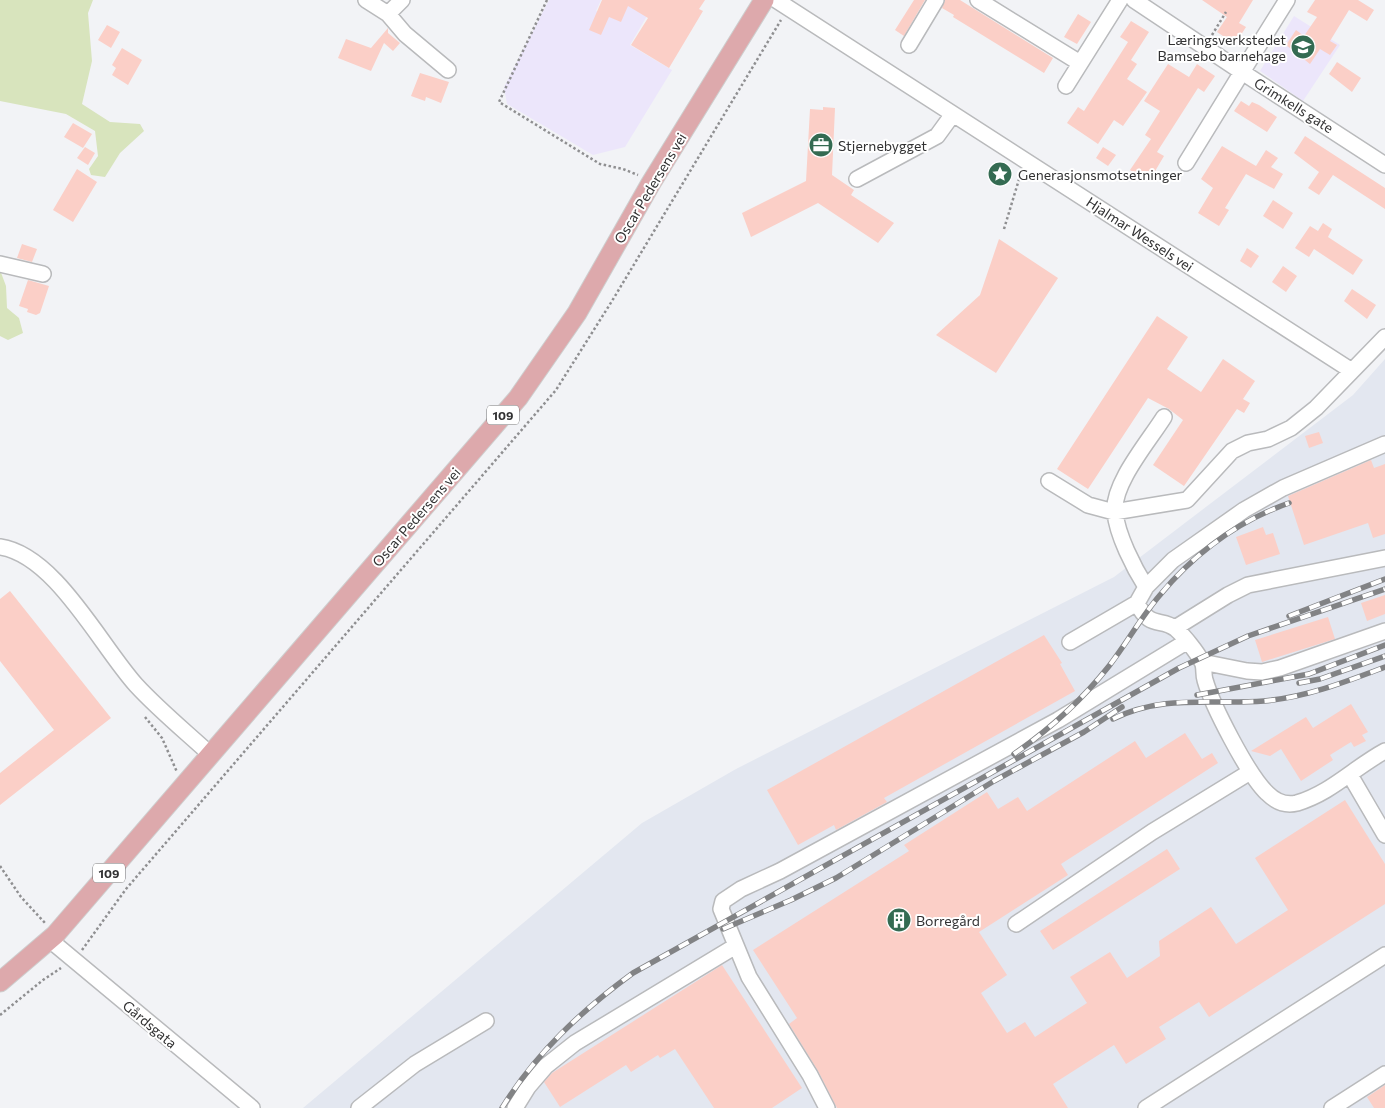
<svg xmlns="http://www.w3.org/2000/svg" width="1385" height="1108" font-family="Commissioner,sans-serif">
  <rect width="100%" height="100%" fill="#f2f3f6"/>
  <path fill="#e3e7f0" d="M1385,359V1108H303L642,823L736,769L1114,577L1353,395Z"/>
  <path fill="#ece6fb" d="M549,0H601L596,11L620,21L627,4L647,16L630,45L672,70L625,147L593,155L507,104L504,87Z
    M1294,16L1340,45L1303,101L1260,71Z"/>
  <path fill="#d8e4bd" d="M0,0H93L88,13L92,61L82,104L110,122L140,124L144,131L120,153L105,177L91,175L89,169L98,156L95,131L66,114L0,101Z
    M0,270L6,286L7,308L19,318L23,333L8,340L0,336Z"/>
  <path fill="#fbcfc7" d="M602,0H705L699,9L703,11L669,68L631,45L648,18L628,6L621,22L609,17L601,35L589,30Z
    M914,0H925L904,36L895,30Z
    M945,0H960L1053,58L1044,73L953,17L954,15L942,8Z
    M1202,0H1253L1239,23L1246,27L1235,44L1217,32L1227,17Z
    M1315,0H1358L1374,10L1367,21L1349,10L1330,41L1337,45L1330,55L1320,49L1310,64L1286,45L1296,30L1304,36L1317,17L1307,12Z
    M1078,14L1091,22L1077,44L1064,37Z
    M1131,21L1149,32L1131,60L1137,64L1127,79L1147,92L1123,126L1114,120L1098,144L1067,123L1078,107L1084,111L1128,42L1120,37Z
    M107,25L120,32L111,48L98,40Z
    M388,28V33L400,43L393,51L384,43L371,71L338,58L346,39L371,48Z
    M122,48L142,60L128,85L112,75L116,68L112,65Z
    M1337,62L1361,78L1352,92L1329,74Z
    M1168,64L1189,77L1197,64L1215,76L1204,92L1198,88L1157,152L1164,156L1151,178L1143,172L1140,177L1130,170L1151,139L1145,135L1160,111L1144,101Z
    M420,73L449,82L441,103L426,97L425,101L411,96Z
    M1241,101L1249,106L1252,102L1259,105L1277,117L1267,132L1234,111Z
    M823,107L835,108L832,175L854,190L851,195L894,223L878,243L818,203L751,237L742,213L806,181L810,109L823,110Z
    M73,123L92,134L83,148L64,137Z
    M1305,136L1385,188V209L1333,175L1319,195L1308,188L1319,172L1294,153Z
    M1222,146L1256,166L1266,150L1278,158L1271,167L1283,174L1274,189L1246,174L1225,208L1229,210L1219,226L1198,213L1213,188L1201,179Z
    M85,147L95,153L88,165L77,158Z
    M1103,147L1116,155L1108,166L1096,158Z
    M77,169L97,182L73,222L53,210Z
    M1273,200L1293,213L1283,229L1263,216Z
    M1323,223L1332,229L1328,237L1363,260L1353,275L1314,249L1309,257L1295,248L1310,226L1318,231Z
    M999,239L1058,278L996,373L936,335L980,295Z
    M22,244L37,249L32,262L17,258Z
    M1247,248L1259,256L1251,268L1240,261Z
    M1283,266L1297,276L1286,292L1272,282Z
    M28,280L49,286L40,313L36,315L27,312L28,309L19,306Z
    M1352,289L1376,305L1367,319L1344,301Z
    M1157,316L1188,337L1167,369L1201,392L1223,359L1255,381L1243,399L1250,403L1244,413L1237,409L1184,486L1153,465L1183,420L1169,409L1148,398L1088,489L1057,469Z
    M1319,432L1323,443L1309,448L1305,436Z
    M1371,460L1374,468L1385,464V534L1373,538L1368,523L1304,545L1288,496Z
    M1263,527L1266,535L1273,533L1280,554L1246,565L1236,537Z
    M10,591L111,718L0,805V773L54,730L0,661V599Z
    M1385,595V614L1367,621L1361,603Z
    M1328,617L1335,639L1262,662L1255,640Z
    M1044,635L1062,663L1060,664L1075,691L884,798L887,802L836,830L834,825L798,845L767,790Z
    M1351,704L1368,732L1362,735L1366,741L1354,747L1351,742L1330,755L1333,760L1301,781L1281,749L1270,756L1251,751L1306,717L1313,728Z
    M1185,733L1202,759L1212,753L1218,763L1061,864L1068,875L979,932L1007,975L981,993L1007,1033L1025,1022L1035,1037L1087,1003L1070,977L1110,952L1127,978L1160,956L1159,941L1211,907L1236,944L1288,910L1255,858L1345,800L1385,864V904L1209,1017L1199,1002L1159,1027L1166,1039L1126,1064L1114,1045L1053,1084L1068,1108H837L818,1071L789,1024L797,1018L753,950L909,851L904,845L987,792L998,809L1018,797L1027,811L1135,741L1146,758Z
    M1167,849L1180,869L1053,950L1040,931Z
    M722,965L802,1088L772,1108H714L675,1049L660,1058L658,1055L631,1072L626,1065L560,1107L544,1082L552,1073Z
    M1385,1085V1108H1374L1367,1097Z"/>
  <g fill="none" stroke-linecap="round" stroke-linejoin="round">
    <defs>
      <path id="minor" d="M366,0L388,14L405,34L448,70
        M776,0L1352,371
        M978,0L1080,63
        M1134,0L1242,72L1287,0
        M388,14L402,0
        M909,45L936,0
        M1066,86L1120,0
        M1186,163L1242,72L1385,165
        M857,179L937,136L953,114
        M0,264L43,274
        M1049,481L1088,505L1114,512L1187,500L1232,451L1248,443L1268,439L1291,428L1316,408L1385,337
        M0,547C55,555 100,645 136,685C159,710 186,732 211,755
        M1146,587C1134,568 1117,535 1115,512C1112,484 1149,441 1164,417
        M1137,603C1150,630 1161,617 1176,629C1184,636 1197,652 1202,662C1205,667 1203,674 1205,680C1212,705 1248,775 1267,793C1275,801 1285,806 1297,803C1331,793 1355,767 1385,751
        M1175,628L1228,595L1248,585L1385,558
        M1070,642L1137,603L1146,587L1173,560L1244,510L1283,488L1385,444
        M1202,662L1247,671L1262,672L1280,668L1385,631
        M1350,775L1385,835
        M1016,924L1152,832L1250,772
        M50,940L252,1108
        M359,1108L415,1064L486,1021
        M515,1108L528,1087L546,1066L575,1043L734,947
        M827,1108L810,1075L749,977L721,909L723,901L741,889L780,871L1058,720L1186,642
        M1146,1108L1385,955
        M1332,1108L1385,1074"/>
      <path id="major" d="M0,982L55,935L518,398L577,313L651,183L764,0"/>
    </defs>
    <use href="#minor" stroke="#b9babc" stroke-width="18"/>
    <use href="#major" stroke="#cecece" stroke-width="21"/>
    <path stroke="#8f8f91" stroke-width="2.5" stroke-dasharray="2.5 2.5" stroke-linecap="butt" d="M547,0L499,102L600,164L623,169L638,175
      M1212,35L1226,12
      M1004,229L1020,176
      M145,717L162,738L177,772
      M0,866L21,897L45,923
      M82,950L126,889L556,390L612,301L781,20
      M0,1015L43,980L61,968"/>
    <use href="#minor" stroke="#fff" stroke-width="15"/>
    <use href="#major" stroke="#dda9ac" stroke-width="19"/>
    <defs>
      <path id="rail" d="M1289,616L1385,579
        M1299,683L1320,679L1385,656
        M1197,695L1309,674L1385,645
        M1113,719C1163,694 1211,705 1264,701C1307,697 1345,682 1385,667
        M1014,754C1050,729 1082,700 1109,666C1127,643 1141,617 1160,595C1195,553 1238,521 1289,503
        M723,929L791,900L836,878L994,781L1084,732L1122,707
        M502,1108C536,1053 581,1011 633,973L1179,668L1248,636L1385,589"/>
    </defs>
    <use href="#rail" stroke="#828385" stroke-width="5.5"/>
    <use href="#rail" stroke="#fff" stroke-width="4" stroke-dasharray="11" stroke-linecap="butt"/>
  </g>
  <defs>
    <symbol id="school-disc" viewBox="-11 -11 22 22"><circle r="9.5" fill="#346b52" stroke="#fff"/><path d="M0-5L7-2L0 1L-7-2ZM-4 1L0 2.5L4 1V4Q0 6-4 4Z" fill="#fff"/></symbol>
    <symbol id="office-disc" viewBox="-11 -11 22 22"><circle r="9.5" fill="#346b52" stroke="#fff"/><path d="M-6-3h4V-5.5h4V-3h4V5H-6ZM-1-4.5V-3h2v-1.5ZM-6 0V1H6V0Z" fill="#fff"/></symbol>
    <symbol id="sight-disc" viewBox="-11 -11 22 22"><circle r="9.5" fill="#346b52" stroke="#fff"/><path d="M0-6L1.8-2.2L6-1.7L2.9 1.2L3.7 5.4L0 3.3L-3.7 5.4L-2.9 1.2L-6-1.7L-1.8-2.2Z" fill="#fff"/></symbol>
    <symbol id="building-disc" viewBox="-11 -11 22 22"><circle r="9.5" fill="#346b52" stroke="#fff"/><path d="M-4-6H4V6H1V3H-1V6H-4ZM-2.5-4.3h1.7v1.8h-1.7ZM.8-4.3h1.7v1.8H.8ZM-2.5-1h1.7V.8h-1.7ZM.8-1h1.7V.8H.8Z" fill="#fff"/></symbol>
  </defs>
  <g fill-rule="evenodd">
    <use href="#school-disc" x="1289" y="33" width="28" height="28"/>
    <use href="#office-disc" x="807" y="131" width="28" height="28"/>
    <use href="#sight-disc" x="986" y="160" width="28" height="28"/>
    <use href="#building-disc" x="885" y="906" width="28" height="28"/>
  </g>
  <g text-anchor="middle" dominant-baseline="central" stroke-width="4" stroke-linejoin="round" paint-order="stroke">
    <g fill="#fff" stroke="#6f6f70" stroke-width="1">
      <rect x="487" y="405.5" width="32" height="19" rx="4"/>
      <rect x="93" y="863.5" width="32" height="19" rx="4"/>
    </g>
    <g font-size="12" font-weight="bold" fill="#313132">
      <text x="503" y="415">109</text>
      <text x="109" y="873">109</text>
    </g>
    <g font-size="14" fill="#313132" stroke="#fff" text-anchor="start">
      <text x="1286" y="39" text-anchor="end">Læringsverkstedet<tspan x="1286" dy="16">Bamsebo barnehage</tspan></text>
      <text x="838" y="145">Stjernebygget</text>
      <text x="1018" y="174">Generasjonsmotsetninger</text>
      <text x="916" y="920">Borregård</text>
    </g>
    <g font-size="14" fill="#313132" stroke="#fff">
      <text transform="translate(1294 105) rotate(32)">Grimkells gate</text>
      <text transform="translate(650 188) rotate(-59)">Oscar Pedersens vei</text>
      <text transform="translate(1140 234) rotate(33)">Hjalmar Wessels vei</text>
      <text transform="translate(416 517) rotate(-49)">Oscar Pedersens vei</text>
      <text transform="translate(150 1024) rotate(40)">Gårdsgata</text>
    </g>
  </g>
</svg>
